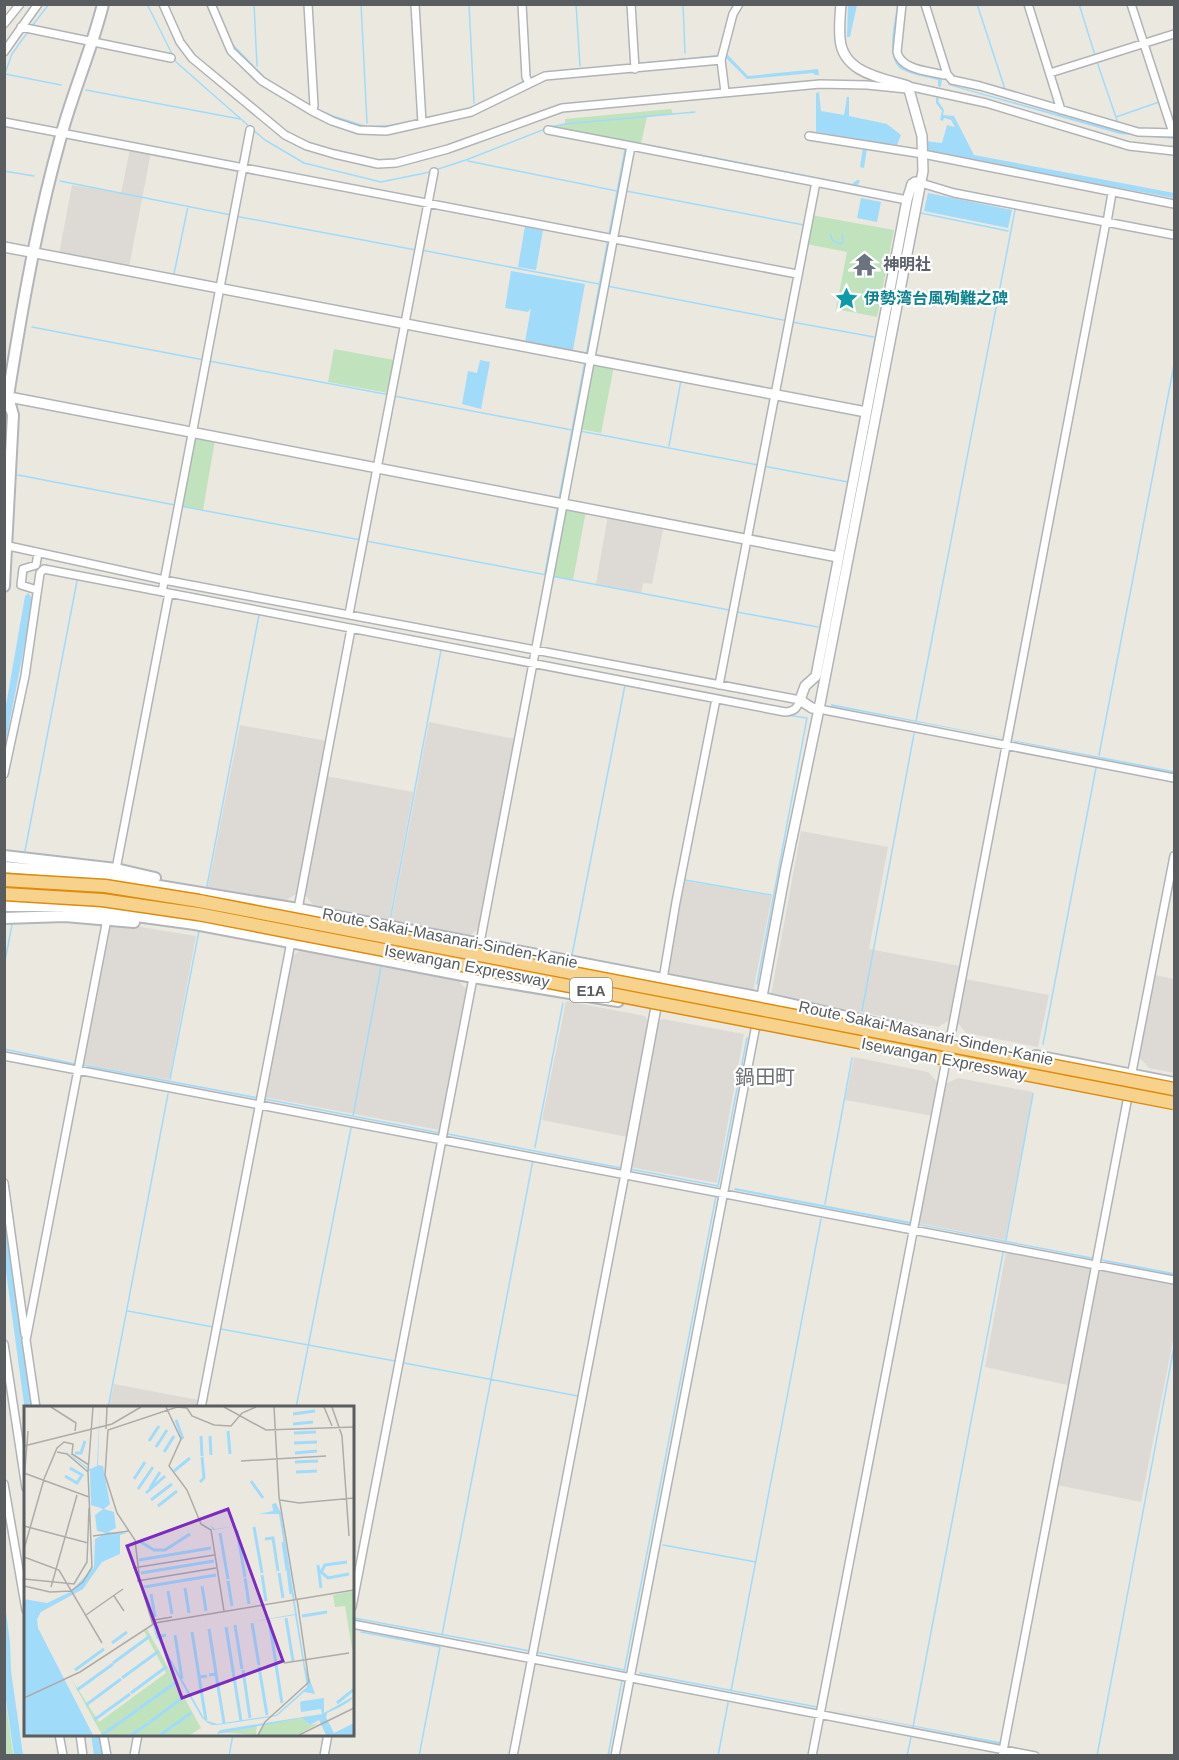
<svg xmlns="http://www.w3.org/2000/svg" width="1179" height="1760" font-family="Helvetica,'Noto Sans JP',sans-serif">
  <rect width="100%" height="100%" fill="#ebe8e0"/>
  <path fill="#dddad5" d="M130,149L151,152L129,267L59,254L72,185L121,193Z
    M608,515L662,525L663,530L652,584L643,583L641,593L596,584Z
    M429,722L515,739L480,928L469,936L391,922Z
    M240,725L327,741L299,892L285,901L208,887Z
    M326,776L413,792L389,921L315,907L303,893Z
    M801,831L888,847L869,949L960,966L950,1020L938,1027L771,995Z
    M685,881L772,896L753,991L667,976Z
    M110,922L196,936L169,1080L83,1064Z
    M303,949L455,977L466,989L439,1130L264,1097L293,955Z
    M1155,975L1174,979V1073L1149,1068L1139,1057Z
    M965,979L1049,995L1038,1047L966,1033L957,1022Z
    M566,1001L645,1016L648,1022L627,1137L542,1120Z
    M663,1019L744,1034L717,1183L629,1167L657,1021Z
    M854,1057L928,1072L939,1084L933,1116L845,1100Z
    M958,1078L1033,1092L1005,1240L918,1223L945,1084Z
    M1006,1252L1174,1285V1336L1141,1502L1057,1485L1076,1387L985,1367Z
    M114,1384L199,1400L198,1407L109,1408Z"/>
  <path fill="#c0e2bd" d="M671,109L673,114L647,117L641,143L627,140L626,143L547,128L565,124V119Z
    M811,215L894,230L877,317L836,309L847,252L806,244Z
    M334,349L394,360L388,393L328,382Z
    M592,362L614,366L601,433L580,429Z
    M196,436L215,440L203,510L180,506L194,438Z
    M564,507L586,511L573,580L551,576Z
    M5,1696L13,1755H5Z"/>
  <path fill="#a1dbfa" d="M214,5H216L232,43L266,78L311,106L335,116L367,126L389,125L471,108L530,77L547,72L727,54L748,76L818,69L819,75H815L813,73L747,79L726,58L547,75L480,107L389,128H361L314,110L264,79L231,46Z
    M848,5H857L850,37H847Z
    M897,5H900C898,18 889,56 901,65C911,72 929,74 942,78L941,87L938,86V80C927,77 911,75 901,69C885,59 895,21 897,5Z
    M948,84L1123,132L1174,136V139L1120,134L948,85Z
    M819,92L821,111L844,115L847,97H849V116L887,124L901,135L897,145L868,142L864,168L860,167L864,140L816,132V93Z
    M936,97L939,98L938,101L944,110L943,115L954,116L974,155L1174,193V198L950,157L923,148L925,141L942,143L947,125L955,127L951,120L944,118L943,121L940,120L942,111L936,103Z
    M626,140L852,184L857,180H860L857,188L629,144L546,575L544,574Z
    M928,193L1012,210L1008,228L924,211Z
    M861,198L881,202L877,222L857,218Z
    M525,226L543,230L536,270L518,267Z
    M511,271L585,284L573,350L525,342L531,308L528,312L505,308Z
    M480,360L490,362L481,409L462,404L468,371L477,373Z
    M28,593L32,598L25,643L5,745V711L25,596Z
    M831,704L1004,738H1003L831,706Z
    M1012,740L1174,771V773L1012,741Z
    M735,1188L911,1222L910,1224L734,1190Z
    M4,1205L33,1407L26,1408L25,1411L5,1264Z
    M919,1224L1174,1273V1275L919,1225Z
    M5,1604L10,1643L11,1671L23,1755H14L5,1694Z
    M827,1709L1000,1742V1744Z
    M91,1735H99L103,1755H94Z"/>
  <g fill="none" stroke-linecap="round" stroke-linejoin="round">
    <path stroke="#a1dbfa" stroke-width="1.5" d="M147,4L176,62L250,127
      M254,4L257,66
      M361,4L367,123
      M469,4L474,103
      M576,4L580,66
      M683,4L685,53
      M977,4L1005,89
      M1079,4L1095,55
      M32,26L49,4
      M1097,62L1118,123
      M5,74L61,85
      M4,76L12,54L27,33
      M86,90L240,119
      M1116,117L1159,102
      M550,127L565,124L695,112
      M253,130L265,140L304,163L381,182L430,172
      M468,161L617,191
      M435,170L466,160L545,129
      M4,171L34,176
      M60,181L231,215
      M626,191L804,225
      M921,213L1008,231
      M235,216L416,250
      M830,234L833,241L841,244L843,241L842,234
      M421,250L599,284
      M174,274L188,206
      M607,286L788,321
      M4,322H5
      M792,322L874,337
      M32,327L204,360
      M209,361L390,395
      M394,396L572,430
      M580,431L758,465
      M669,446L681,380
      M763,466L848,482
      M18,475L175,505
      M180,506L361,540
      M366,541L547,575
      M551,576L729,610
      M737,612L818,627
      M916,721L1015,210
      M1099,755L1174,365
      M25,851L77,581
      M685,880L771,895
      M207,886L259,615
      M390,921L441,650
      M572,955L625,685
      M4,966L12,925
      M757,984L807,718L787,715
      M862,1011L914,734
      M1043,1044L1096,768
      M4,1049L75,1064
      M83,1065L258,1098
      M170,1079L199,931
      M265,1099L440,1133
      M353,1116L381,967
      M448,1134L621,1168
      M535,1147L563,1003
      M630,1169L718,1186L747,1038
      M825,1204L852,1058
      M1006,1240L1033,1094
      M128,1311L213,1327
      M221,1329L395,1361
      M404,1363L578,1396
      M108,1408L168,1094
      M296,1408L351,1128
      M663,1545L756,1562
      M354,1618L530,1651
      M361,1632L440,1647L419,1756
      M442,1635L533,1160
      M536,1652L624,1670
      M624,1672L716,1196
      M640,1673L817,1707
      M731,1691L821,1219
      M913,1727L1003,1253
      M229,1756L233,1734
      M608,1756L622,1680
      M718,1756L728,1703
      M907,1756L911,1737
      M1097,1756L1174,1347"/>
    <defs>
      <path id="minor" d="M163,4L180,42L192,58L285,135L307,146L334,154L378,164L396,163L448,149L562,108L820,84L867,85L907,89
        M211,4L231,51L262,81L312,111L332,121L359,130L386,131L471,112L545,76L721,60
        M308,4L314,106L312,111
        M415,4L422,123
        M522,4L526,77L529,83
        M631,4L635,69
        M902,4L897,52C901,70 929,71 944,75L947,74L925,4
        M1028,4L1061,110
        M1131,4L1173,133
        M4,24L20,4
        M21,27L171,58
        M4,52L38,4
        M1050,73L1174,34
        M947,74L952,80L980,86L1138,132L1174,133
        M908,86L986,103L1129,146L1174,151
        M725,92L721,60L733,14L739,4
        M4,122L797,274
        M548,130L631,146
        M809,136L923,154L1174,204
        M921,183L954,193L1174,235
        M1107,222L1112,193
        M4,545L164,580L800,700C797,709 794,711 785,712L44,569L40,573L25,676L4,774
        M37,590L21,585L23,569L36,565L38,553
        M162,592L250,130
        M349,614L434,172
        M719,685L816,182
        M819,709L1174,778
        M116,869L169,593
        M298,909L351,629
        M479,948L631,146L907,200
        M663,979L676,902L716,699
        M950,1040L1106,222
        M4,1056L1174,1280
        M1131,1077L1174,856
        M4,1183L25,1334
        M4,1344L26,1488
        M36,1408L26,1340L107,919
        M201,1408L291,942
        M4,1484L26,1610
        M352,1607L474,973
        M352,1624L1035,1756
        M59,1734L63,1756
        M80,1734L83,1756
        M103,1734L107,1756
        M134,1756L138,1734
        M324,1756L328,1734
        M513,1756L625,1174
        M615,1756L756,1025
        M812,1756L946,1061
        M1002,1756L1129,1091"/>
      <path id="tertiary" d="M4,247L866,412
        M4,396L838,557
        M819,709L812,708L800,700L805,686L816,676L907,200L912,184L915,182L921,183
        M761,1002L785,872L819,709L923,171L922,136L908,86C882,78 842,73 840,38C839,27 840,15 841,4
        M625,1174L656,1007"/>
      <path id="secondary" d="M4,407L8,396C22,308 37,221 61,136C73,91 92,49 103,4
        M4,586L13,415L8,397
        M4,856L116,869L155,878
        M4,867L87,874L298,909L762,998L944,1039
        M4,906H63L195,924L473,977L618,1001
        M4,918L65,916L134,922
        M1036,1056L1174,1083"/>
    </defs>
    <use href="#minor" stroke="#b1b4b7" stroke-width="10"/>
    <use href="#tertiary" stroke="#b1b4b7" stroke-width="12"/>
    <use href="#secondary" stroke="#b2b6ba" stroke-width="14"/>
    <use href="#minor" stroke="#fff" stroke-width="7"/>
    <use href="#tertiary" stroke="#fff" stroke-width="9"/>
    <use href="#secondary" stroke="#fff" stroke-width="10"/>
    <defs>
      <path id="motorway-bridge" d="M4,880L105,886L199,901L1174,1089
        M4,894L102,900L198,914L1174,1103"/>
    </defs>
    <use href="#motorway-bridge" stroke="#df8b0c" stroke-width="15" stroke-linecap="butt"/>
    <use href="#motorway-bridge" stroke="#f7d28c" stroke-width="12"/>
  </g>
  <defs>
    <symbol id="temple-bare" viewBox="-9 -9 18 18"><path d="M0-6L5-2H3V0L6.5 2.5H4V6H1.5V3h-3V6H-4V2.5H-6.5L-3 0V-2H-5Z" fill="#6b7280" stroke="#fff" stroke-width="2.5" paint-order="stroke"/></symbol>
    <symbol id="sight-bare" viewBox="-9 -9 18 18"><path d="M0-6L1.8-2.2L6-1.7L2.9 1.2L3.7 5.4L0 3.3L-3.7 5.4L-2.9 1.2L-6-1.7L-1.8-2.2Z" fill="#0f9aa8" stroke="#fff" stroke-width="2.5" paint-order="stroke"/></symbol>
  </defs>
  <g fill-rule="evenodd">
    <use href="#temple-bare" x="848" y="248" width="33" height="33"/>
    <use href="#sight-bare" x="830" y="282" width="33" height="33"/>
  </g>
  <g text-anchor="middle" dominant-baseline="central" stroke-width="4.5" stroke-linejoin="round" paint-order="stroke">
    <rect fill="#fff" stroke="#8b8e90" stroke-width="1.5" x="570" y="978" width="42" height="24" rx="4.5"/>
    <g font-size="15" font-weight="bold" fill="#595d60">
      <text x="591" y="990">E1A</text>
    </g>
    <g font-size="16" font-weight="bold" fill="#5b616d" stroke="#fff" text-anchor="start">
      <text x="883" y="264">神明社</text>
    </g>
    <g font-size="16" font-weight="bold" fill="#0d838f" stroke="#fff" text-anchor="start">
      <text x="864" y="298">伊勢湾台風殉難之碑</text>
    </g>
    <g font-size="16" fill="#595d60" stroke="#fff">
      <text transform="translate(450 938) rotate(11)">Route Sakai-Masanari-Sinden-Kanie</text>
      <text transform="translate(467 966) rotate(11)">Isewangan Expressway</text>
      <text transform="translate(926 1033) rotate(12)">Route Sakai-Masanari-Sinden-Kanie</text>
      <text transform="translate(944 1059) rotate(11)">Isewangan Expressway</text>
    </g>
    <g font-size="20" fill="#6a6f72" stroke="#fff">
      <text x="765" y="1077">鍋田町</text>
    </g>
  </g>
  <g transform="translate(24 1406)">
    <rect width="330" height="330" fill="#ebe8e0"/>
    <path d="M330,185V243H328L321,200L311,201L309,189ZM123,223L177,322L166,329H78L47,272L75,316L142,267L120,225ZM278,312L286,319L295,317L273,329H234L240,318ZM233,319L232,329L195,326L197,325Z" fill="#c0e2bd"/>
    <path d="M76,1L74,59L79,60L86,98L80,103L90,106L92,122L84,126L103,127L96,129V148L78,156L59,183L17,206L13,213L14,222L69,329H0V193L23,197L46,186L70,161L71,133L82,127L73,125L71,109L79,103L67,99L66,65L36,41L66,63L73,60ZM252,97L257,107L281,260L291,288L280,286L253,310L193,319H188L184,317L178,312L159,279L131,228L126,206L124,190L132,227L181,314L193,318L252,309L283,281L271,209L220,217L271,208L264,165H259L264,164L255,108H235L212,120L189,124L186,119L191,123L212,120L235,108L249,105L248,98ZM330,290L326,295L316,301L303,307L302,311L310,327L330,317V329H302L295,314L286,319L278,312L193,328L196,324L298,308L297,303L277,306L276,296L279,295L300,292V307Z" fill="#a1dbfa"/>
    <path fill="none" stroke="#a1dbfa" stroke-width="3" d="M269,8L291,5M152,14L159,33M269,18L289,16M204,25L206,48M270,27L292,26M177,30L178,50M186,30L187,49M125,35L135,20M270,37L293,36M132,41L143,24M140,46L150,30M51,47H57L61,35M271,47L293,45M271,56L294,55M150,65L166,52M272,66L293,65M41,70L53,77L58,69L46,62M110,73L121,56M227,75L239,92M176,76L180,72L178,51M126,82L136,66M114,83L129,61M122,87L141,70M127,94L148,78M134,100L153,85M230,121L238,167M213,124L221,171M196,127L204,173M241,133L249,132L254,165M115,135L130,144H141L166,128M259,136L263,164M115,154L187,142M323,156L301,159L297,166L304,172L325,168M294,159L297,182M264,165L267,188M117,167L190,155M255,167L259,192M238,169L242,195M221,172L225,198M204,175L208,200M178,180L182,205M120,181L192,169M161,182L165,207M144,185L148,208M127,188L131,211M278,210L303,206M262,212L269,255M245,214L252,258M228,217L235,259M211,219L218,263M133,220L134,231L142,229M202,221L217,315M185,223L192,267M168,226L175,270M151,229L158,273M88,237L103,226M89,257L126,230M252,259L258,297M235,261L243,309M51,264L80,243M219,264L226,312M185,269L192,268L200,317M98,272L135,245M53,284L89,258M107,287L142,261M313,297L329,284M62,299L97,273M116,302L151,277M70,314L106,288M182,314L175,271L183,270M126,316L158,292M78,329L115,303M107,329L125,317M136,329L167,307"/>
    <path fill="none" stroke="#adaca9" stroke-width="1.5" d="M27,1L52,17L51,25M142,1L157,33L145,60L163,84L177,118L187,124L200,205M200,1L242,24L330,21M250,1L255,91L272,193M300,1L308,20M308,1L318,30L325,130M82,23L83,1M0,40L88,18L117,1M33,46L43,48L64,66M217,55L302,50M0,67L65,91M0,75L4,25M256,94L275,97L330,92M0,120L64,137M69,130L105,125M0,143L20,73L33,42L40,36L49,38L48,48L65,59M0,151L35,164L78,237M109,162L190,149M0,173L50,178L63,156L65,102M113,175L192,162M0,180L26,186L47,185L59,176L68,161L64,66L69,1M27,181L53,89M90,190L100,205M62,209L99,183M130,214L148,211M129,219L116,176L111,134L93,107L81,69L84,24L153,1L163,2L168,10L190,19L207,20L218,7L232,1M260,257L325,247M0,292L56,266L131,217L330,184M234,329L241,316L285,276L273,193M275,329L330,302"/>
    <path fill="#7b2cbf" fill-opacity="0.15" stroke="#7b2cbf" stroke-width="3" d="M204,103L259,255L158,292L103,140Z"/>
    <rect width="330" height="330" fill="none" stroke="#595d60" stroke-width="3"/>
  </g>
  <rect width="1179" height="1760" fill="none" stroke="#595d60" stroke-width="12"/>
</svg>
